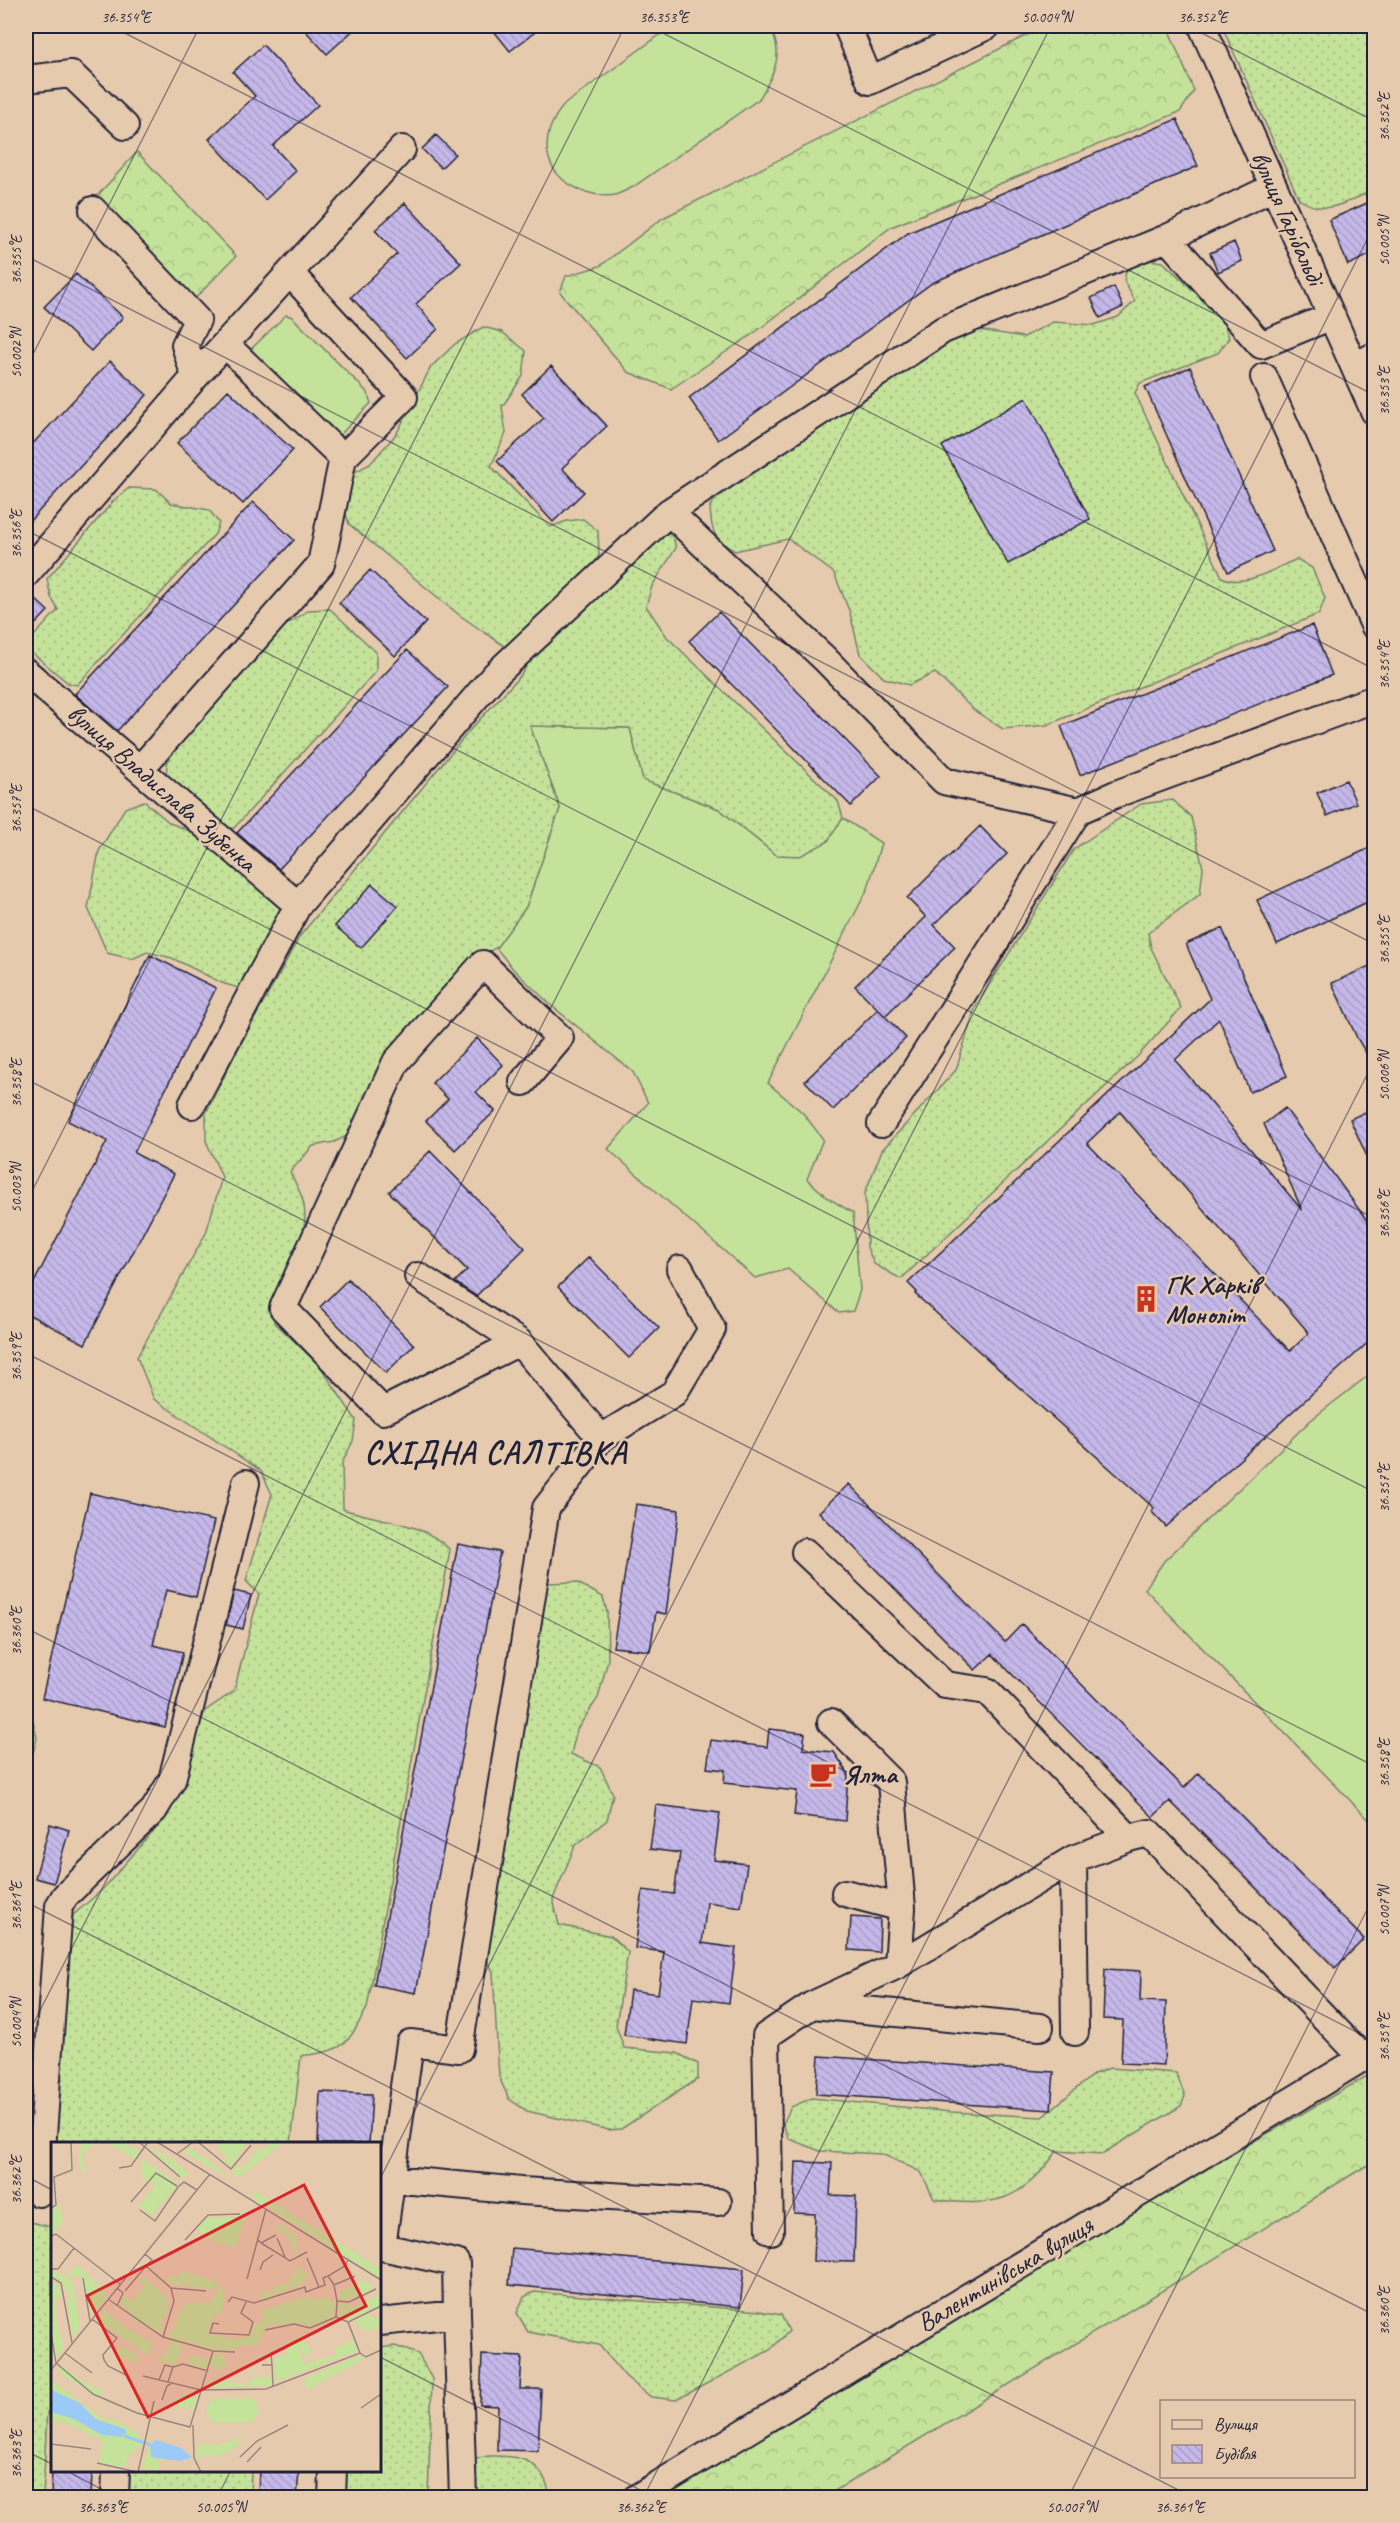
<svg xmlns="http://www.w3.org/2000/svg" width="1400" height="2523" font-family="Caveat,sans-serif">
  <defs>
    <pattern id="forest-crowns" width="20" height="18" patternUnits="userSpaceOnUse" patternTransform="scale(1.5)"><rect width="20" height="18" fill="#c5e29a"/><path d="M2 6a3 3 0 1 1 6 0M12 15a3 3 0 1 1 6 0" fill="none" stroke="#a9c286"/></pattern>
    <pattern id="garden-dots" width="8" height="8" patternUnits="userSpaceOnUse" patternTransform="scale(1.5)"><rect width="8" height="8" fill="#c5e29a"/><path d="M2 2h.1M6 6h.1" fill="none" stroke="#a9c286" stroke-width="1.8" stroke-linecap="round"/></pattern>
    <pattern id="building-back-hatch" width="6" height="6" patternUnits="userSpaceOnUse" patternTransform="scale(1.5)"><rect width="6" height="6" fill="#c5b8e9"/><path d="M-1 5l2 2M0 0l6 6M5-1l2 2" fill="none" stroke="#a99ec9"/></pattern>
  </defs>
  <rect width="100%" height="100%" fill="#e6caad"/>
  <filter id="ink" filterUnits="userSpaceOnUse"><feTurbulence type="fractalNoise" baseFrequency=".0167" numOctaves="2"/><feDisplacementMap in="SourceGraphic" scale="12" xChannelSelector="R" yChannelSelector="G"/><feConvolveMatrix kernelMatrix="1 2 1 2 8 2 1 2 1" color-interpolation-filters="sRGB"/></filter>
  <g filter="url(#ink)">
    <path fill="#c5e29a" stroke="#74826a" stroke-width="1.5" d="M672,26H768C786,51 774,75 759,99L633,187C627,190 621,193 615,195C605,197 592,194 583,191C541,175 537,135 565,104Z
      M286,315L292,317L366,391L371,403L337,438L245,355Z
      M530,726L630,728L643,780L719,809L776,855L827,842L843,818L881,843L868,888L768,1083L803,1113L823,1139L807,1179L828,1198L853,1213L860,1290L853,1311L839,1313L788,1269L755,1278L608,1149L648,1103L633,1072L552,1006L514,970L496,948L526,907L560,808Z
      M1374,1371V1825L1145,1589L1164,1561L1311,1420Z"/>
    <path fill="url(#forest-crowns)" stroke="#74826a" stroke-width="1.5" d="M1045,26H1167L1194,91L1180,112L891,227L757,331L671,389L628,372L560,292L566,276L600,266L663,218Z
      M137,152L236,256L186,308L89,205Z
      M1374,2072V2161L825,2497L664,2498C899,2353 1135,2209 1374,2072Z"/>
    <path fill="url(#garden-dots)" stroke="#74826a" stroke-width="1.5" d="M1222,26H1374V190C1347,201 1326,218 1299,199Z
      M1148,260L1163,262L1222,317L1229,338L1218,353L1140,383L1135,393L1222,577C1244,589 1275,568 1297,559L1312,568L1325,598L1319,614L1047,725L1003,729L975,711L935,673L909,685L884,678L860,654L850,613L834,573L788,539L735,551C713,539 711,531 710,506L725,488L966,328L1024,337L1053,322L1094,325L1118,317L1135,301L1124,281L1127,266Z
      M483,327L502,332L526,351L523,376L502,407L506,433L491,466L550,527L567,521L583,519L598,531L599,555L585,580L510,650L458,614L349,524L340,493L347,476L370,464L397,433L431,367L455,344Z
      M129,488L156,489L171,503L209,510L219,523L215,534L77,685L68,683L31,652L33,637L58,610L51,597L47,579L115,499Z
      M661,529L673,537L676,548L652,586L646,606L667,637L838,801L843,818L827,842L800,856L776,855L719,809L643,780L630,728L530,726L560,808L526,907L496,948L469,960L405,1034L351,1134L334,1142L313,1146L290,1172C295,1183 303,1195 304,1206C311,1248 271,1281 274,1322L320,1366L356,1420L353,1441L342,1463L343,1509C378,1521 423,1521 450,1550L367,2008C346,2047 345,2050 301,2056L291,2143L52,2144V2183L50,2180L56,2076L73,1915L102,1890L168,1815L205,1711L234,1691L259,1594L246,1581L272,1494L261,1471L154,1399L137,1357L206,1233L222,1177L206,1141V1113L232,1060L300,936L470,730L521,675L538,645Z
      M330,609L376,652V671L234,828L218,827L166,783L167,761L186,735L285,626L309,610Z
      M1173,800L1191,817L1203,868L1200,894L1148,933L1151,948L1181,1008L1138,1056L901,1279L874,1264L867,1247L865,1193L882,1150L956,1070L975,1008L1074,849L1141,804Z
      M144,801L170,823L202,836L289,911L253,979L238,988L222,983L172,958L147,952L132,959L107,953L88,908L99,851L125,808Z
      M576,1582L603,1597L607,1612L608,1660L598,1698L577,1729L571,1754L600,1767L613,1794L607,1820L575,1846L553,1899L559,1925L611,1936L628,1952L616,2026L624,2048L677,2053L698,2064V2079L621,2129L609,2130L527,2111L509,2099L499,2077L493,1972L484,1953L548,1583Z
      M26,1689L37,1738L26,1780Z
      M1110,2068L1176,2073L1185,2096L1181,2106L1102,2154L1057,2151C1023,2201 992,2209 934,2199L921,2172L882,2154L820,2151L789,2139L783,2124L791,2107L812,2098L951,2112L1042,2117L1094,2074Z
      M30,2222L52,2227V2408L47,2412L43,2497H26V2225Z
      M534,2292L760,2311L781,2315L789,2331L770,2350L676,2400L651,2397L626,2377L599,2345L528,2332L517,2313L524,2297Z
      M395,2346L418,2354L432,2379L428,2497L344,2498L345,2471L380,2470V2348Z
      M488,2456C521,2455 544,2460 550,2497L467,2498L472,2460Z
      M129,2471H251L250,2497L128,2498Z"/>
    <path fill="url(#building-back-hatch)" stroke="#22223b" stroke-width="1.5" fill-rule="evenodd" d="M301,26H358L327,54Z
      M490,26H543L510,51Z
      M263,45L318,105L273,146L296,171L265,200L209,139L255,96L233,72Z
      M1177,119L1198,166L932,283L718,440L689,398L908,233Z
      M436,135L455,154L441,168L422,149Z
      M1374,200V253L1348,265L1329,220Z
      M405,203L461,263L416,304L438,329L407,358L351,297L397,254L375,230Z
      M1234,242L1242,261L1218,272L1210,253Z
      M76,274L123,317L91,351L44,307Z
      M1114,287L1123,307L1100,318L1091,298Z
      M110,361L147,395L26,525V451Z
      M551,366L607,426L562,468L584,492L553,522L497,461L544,418L522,394Z
      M1190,367L1273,551L1228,572L1145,387Z
      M228,390L293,450L243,504L177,443Z
      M1026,398L1090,519L1008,564L942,446Z
      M253,502L294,540L117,731L75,694Z
      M370,570L426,622L395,656L339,603Z
      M34,598L48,611L26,634V607Z
      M719,612L881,776L851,806L689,641Z
      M1312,625L1332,675L1080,775L1061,726Z
      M407,650L448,687L279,869L237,833Z
      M1346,780L1356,803L1327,816L1317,793Z
      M980,826L1007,854L934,925L955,947L885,1016L855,986L926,917L907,898Z
      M1374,846V899L1277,944L1257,900Z
      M372,884L398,906L361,948L335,926Z
      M1222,928L1287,1076L1250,1092L1219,1019L1175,1060L1302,1210L1264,1124L1285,1108L1374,1230V1337L1166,1527L1151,1511L1154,1508L915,1294L917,1292L908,1283L1210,999L1186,944ZM1120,1112L1309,1333L1290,1351L1087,1143Z
      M150,955L216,988L134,1153L174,1174L85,1344L26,1313V1298L107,1141L68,1121Z
      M1374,964V1066L1357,1038L1332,983Z
      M878,1009L906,1038L833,1110L805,1081Z
      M477,1038L503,1065L476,1092L495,1111L455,1150L426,1121L448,1099L432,1083Z
      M1374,1108V1172L1350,1119Z
      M430,1151L525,1248L476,1296L455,1282L467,1270L389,1192Z
      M589,1257L659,1328L629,1358L558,1287Z
      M348,1279L414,1345L386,1373L320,1307Z
      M849,1484L1005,1642L1022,1624L1184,1788L1199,1773L1364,1939L1335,1968L1170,1801L1153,1817L992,1654L975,1670L819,1512Z
      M90,1493L214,1521L196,1597L166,1590L153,1645L183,1652L165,1727L42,1698Z
      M636,1504L679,1510L666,1614L656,1612L650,1651L613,1647Z
      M458,1544L500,1552L416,1993L374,1985Z
      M234,1591L251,1595L243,1629L226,1625Z
      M769,1729L805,1733L803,1749L834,1752L848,1773L845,1821L794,1815L797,1791L724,1783L725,1770L707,1768L711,1740L767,1747Z
      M656,1805L720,1813L714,1860L747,1864L741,1907L707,1902L702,1943L736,1948L729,2003L693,1998L687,2044L624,2035L630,1990L658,1994L664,1952L635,1948L643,1890L674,1894L680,1853L650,1849Z
      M50,1824L69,1830L54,1883L35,1878Z
      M851,1917L880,1919L879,1952L849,1950Z
      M1105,1969L1141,1971L1140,2001L1166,2002L1164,2065L1121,2063L1123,2020L1103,2019Z
      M819,2056L1054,2072L1051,2110L816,2094Z
      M320,2092L372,2094L369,2144H318Z
      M796,2162L832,2163L830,2195L856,2196L854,2262L813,2261L815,2214L794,2213Z
      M512,2248L744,2269L740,2307L509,2285Z
      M482,2355L522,2357L520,2389H541L538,2451L497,2450L498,2406L480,2405Z
      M52,2470H92L91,2498H51Z
      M259,2470H299L297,2498H258Z"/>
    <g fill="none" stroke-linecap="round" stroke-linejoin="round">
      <defs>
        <path id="minor" d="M847,26L870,81L987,26
          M1202,26L1374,411
          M26,79L71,74L125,126
          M93,210L197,320L185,345L195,377
          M1167,238L1261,345L1332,316
          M225,344L343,458L404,397L290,273
          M1355,366L1374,356
          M1264,377L1374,625
          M669,512L825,659L944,781L1078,811
          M26,574L195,377L402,149
          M26,672L298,905
          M140,769L321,564L343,458
          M523,1082L560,1038L483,964L396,1062L283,1308L383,1411L519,1342L601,1438
          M192,1105L298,905L495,675L669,512L943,330L1167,238L1274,187
          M881,1124L1078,811L1116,794L1374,699
          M418,1276L519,1342
          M805,1552L945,1685L987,1691L1129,1838L1149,1833L1363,2058
          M831,1722L891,1782L902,1908
          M845,1893L902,1908L898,1965
          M813,2005L1040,2027
          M1075,2032L1073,1859L1129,1838
          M391,2179L521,2191L718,2202
          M39,2193L59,1906L65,1896L154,1810L172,1780L246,1483
          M770,2231L766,2036L812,2005L898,1965L1073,1859
          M457,2314L456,2263L382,2247L410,2043L459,2049L546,1508L601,1438L674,1393L712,1329L680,1269
          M380,2322L457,2314L463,2498
          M115,2498L116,2470
          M332,2498L333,2470
          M636,2498L1374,2051"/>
      </defs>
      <use href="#minor" stroke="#22223b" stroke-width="30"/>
      <use href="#minor" stroke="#e6caad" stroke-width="26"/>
    </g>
  </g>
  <path fill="none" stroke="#22223b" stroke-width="1.5" stroke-opacity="0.45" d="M111,26L1374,669M649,26L1374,395M1188,26L1374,121M26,256L1374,944M26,368L200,26M26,530L1374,1218M26,805L1374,1492M26,1079L1374,1766M26,1203L625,26M26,1353L1374,2041M26,1628L1374,2315M26,1902L1194,2498M26,2038L1051,26M26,2176L52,2190M380,2179L1374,226M380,2357L656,2498M26,2451L52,2464M65,2470L118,2498M217,2498L231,2470M643,2498L1374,1061M1068,2498L1374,1896"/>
  <defs>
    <symbol id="building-bare" viewBox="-9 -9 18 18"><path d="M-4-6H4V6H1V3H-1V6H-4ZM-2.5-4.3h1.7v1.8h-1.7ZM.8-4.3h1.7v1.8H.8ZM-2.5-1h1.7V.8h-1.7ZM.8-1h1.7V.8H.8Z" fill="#c8321e" stroke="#e6caad" stroke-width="2.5" paint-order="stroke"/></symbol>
    <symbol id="cafe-bare" viewBox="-9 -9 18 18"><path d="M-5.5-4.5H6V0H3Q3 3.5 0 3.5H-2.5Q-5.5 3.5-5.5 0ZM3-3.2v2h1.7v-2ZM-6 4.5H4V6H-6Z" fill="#c8321e" stroke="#e6caad" stroke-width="2.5" paint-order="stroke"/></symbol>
  </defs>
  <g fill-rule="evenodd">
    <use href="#building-bare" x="1127" y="1280" width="38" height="38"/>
    <use href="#cafe-bare" x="804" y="1755" width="38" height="38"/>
  </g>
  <g text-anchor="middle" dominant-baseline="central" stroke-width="5" stroke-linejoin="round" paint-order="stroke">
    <g font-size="26" fill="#22223b" stroke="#e6caad">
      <text transform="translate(1288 218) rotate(66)">вулиця Гарібальді</text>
      <text transform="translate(162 788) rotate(41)">вулиця Владислава Зубенка</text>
      <text transform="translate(1005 2274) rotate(-31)">Валентинівська вулиця</text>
    </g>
    <g font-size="26" font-weight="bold" fill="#22223b" stroke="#e6caad" text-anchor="start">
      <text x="1166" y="1284">ГК Харків<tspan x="1166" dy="30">Моноліт</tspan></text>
      <text x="843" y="1774">Ялта</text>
    </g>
    <g font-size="32" font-weight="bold" letter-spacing="1.5" fill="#22223b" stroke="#e6caad">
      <text x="496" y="1452">СХІДНА САЛТІВКА</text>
    </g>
  </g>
  <g transform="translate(51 2142)">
    <rect width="330" height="330" fill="#e6caad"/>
    <path d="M192,70L196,71L184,106L162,99L148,90L146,84L155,76L189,75ZM171,144L174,154L170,172L162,173L157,190L137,197L132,188L137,170L131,162L157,161ZM72,205L87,213V221L66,214V207ZM307,214L314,217L256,248L253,237ZM199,256L206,260L208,271L200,280L164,281L156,274V264L163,257ZM100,297V315L110,318L106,330L91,326ZM183,297L191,300L172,313L145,315L147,302L168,303Z" fill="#c5e29a"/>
    <path d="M202,48L330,127V136L203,57ZM53,168L78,188L101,200L98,214L47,179ZM0,238L52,277H61L87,291L91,304L79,311L73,325L48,321L52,299L16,281L0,278V270L23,277L46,291L70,295L69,285L44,277L29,261L0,248Z" fill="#c5e29a"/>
    <path d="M30,0H52L42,2L32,12L34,31H30L28,20ZM56,0L73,1L89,9L84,17ZM171,0H197L180,24L175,21L173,11L166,8ZM220,0H233L187,36L181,28L184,23L191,27L208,6L215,7ZM98,6L118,15L139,32L131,36ZM138,6L160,20L181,38L133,10ZM90,16L127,42L101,73L87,65L104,43L92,37ZM8,61L12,80L0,95L1,70ZM227,80L245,94L246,114L234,92L227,88ZM27,123L57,153L41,174L32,136L16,132ZM244,124L254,129V141L210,158L208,153L223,148L225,143L238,142V135L246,131ZM0,128L21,138L29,186L22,195L16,163L19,155L12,142L0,134ZM132,129L168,141V144L158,148L116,141L119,133L127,135ZM92,134L116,156L117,169L110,178V191L85,179L75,165L69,163L72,154L81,160L93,144L88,138ZM314,138L323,146L298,158H288L289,149ZM7,141L11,155L5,157V177L13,206L5,215L0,183V143ZM330,153V163L297,178L288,175L289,161L303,165ZM254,155L261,158L275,155L284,160L283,175L259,184L246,181L223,182L213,188L208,203L189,204L184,208H165L114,194L121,192L131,166L137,170L132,189L136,197L152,190L185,198L198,194L204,182L212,179L211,168ZM317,172L324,177L330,175V185L313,189L306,180L300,181ZM249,194L260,209L255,215L247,203L253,222L285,213V205L302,198L307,209L224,240L223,217L235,213L239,201ZM119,199L131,202L125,224L104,217L116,212ZM159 220a8 8 0 1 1 16 0a8 8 0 1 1-16 0ZM139,213L158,218L156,227L136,221ZM10,223L32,240L51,249L50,256L11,233L7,228ZM201,235H219L221,243L160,246L164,238L198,243ZM134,253L147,257L143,268L124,263L123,258Z" fill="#c5e29a"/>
    <path d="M0,248L29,261L44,277L74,287L75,291L70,295L51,293L23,277L0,270ZM105,298L130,306L141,315L129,319L100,315L99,303Z" fill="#9ccaf7"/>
    <path fill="none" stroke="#9ccaf7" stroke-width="3" d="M73,294L100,303"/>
    <path fill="none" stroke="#98877f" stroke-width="1.5" d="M88,0L129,35M106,0L330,138M147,0L180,27L200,3M126,12L142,0M68,26L80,24L97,0M80,60L105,31L126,44M0,66L5,63L3,35L21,28L20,0M89,68L104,79L127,45L133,40L146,48M0,94L5,92L69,142M226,96L234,115M206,97L210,101L225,93M134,98L157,73L189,72M210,101L239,119L256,110M94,112L101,118L95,124L120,146L155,149M256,116L268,145M0,127H7L23,106M209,128L212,120L222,113M0,135L10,141L21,201M32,136L39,179M196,137L215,67M283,143L277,134L294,124L297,118M66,146L72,151L66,164M74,149L95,124M57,157L112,195L162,209L184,210M286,159L283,143L304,134M177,160L181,155L203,161L254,145L255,150L274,143L272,136L277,134M41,177L66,196L52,213L53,218L57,224L75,233M297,180L285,175L286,159L298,160L325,147M168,182L162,181L159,191L198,193L202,180L190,171L195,160M214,188L243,182L259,186L285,175M0,191L5,221M112,195L123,159L120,146M14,211L41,231M309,211L297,180L330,164M5,221L42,252L86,271L139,285L162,209M211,223H221L222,245M221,223L220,211L235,206M122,225L132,222L157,229M0,228L159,32M92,234L150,248L215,247L309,211L315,215L330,208M108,238L114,223L122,225L117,240M111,258L116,244L121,241M310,266L330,252M142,283L143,316L150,330M0,302L40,307M189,315L206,299L237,283M196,320L210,305M46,321L86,330M87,330L103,259"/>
    <path fill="#d62828" fill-opacity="0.15" stroke="#d62828" stroke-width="3" d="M253,43L315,164L97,275L36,154Z"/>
    <rect width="330" height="330" fill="none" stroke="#22223b" stroke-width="3"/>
  </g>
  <rect width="1400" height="2523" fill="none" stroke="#e6caad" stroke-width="66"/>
  <rect x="1160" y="2400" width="195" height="78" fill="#e6caad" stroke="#98877f" stroke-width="1.5"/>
  <rect x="1172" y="2420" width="30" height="9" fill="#e6caad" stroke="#98877f" stroke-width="1.5"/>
  <text x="1214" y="2430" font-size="18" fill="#22223b">Вулиця</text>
  <rect x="1172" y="2445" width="30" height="18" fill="url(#building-back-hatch)" stroke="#98877f" stroke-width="1.5"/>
  <text x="1214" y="2460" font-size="18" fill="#22223b">Будівля</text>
  <rect x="33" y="33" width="1334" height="2457" fill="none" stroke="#22223b" stroke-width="2"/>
  <g font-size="15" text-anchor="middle" fill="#22223b">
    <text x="126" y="22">36.354°E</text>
    <text x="664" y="22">36.353°E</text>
    <text x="1047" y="22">50.004°N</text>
    <text x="1203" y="22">36.352°E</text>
    <text transform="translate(1384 117) rotate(-90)" y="5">36.352°E</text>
    <text transform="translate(1384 241) rotate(-90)" y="5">50.005°N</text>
    <text transform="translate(16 260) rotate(-90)" y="5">36.355°E</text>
    <text transform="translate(16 353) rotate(-90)" y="5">50.002°N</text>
    <text transform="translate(1384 391) rotate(-90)" y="5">36.353°E</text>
    <text transform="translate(16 534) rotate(-90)" y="5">36.356°E</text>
    <text transform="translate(1384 665) rotate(-90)" y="5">36.354°E</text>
    <text transform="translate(16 809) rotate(-90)" y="5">36.357°E</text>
    <text transform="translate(1384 940) rotate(-90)" y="5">36.355°E</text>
    <text transform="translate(1384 1076) rotate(-90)" y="5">50.006°N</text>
    <text transform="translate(16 1083) rotate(-90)" y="5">36.358°E</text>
    <text transform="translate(16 1188) rotate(-90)" y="5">50.003°N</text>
    <text transform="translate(1384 1214) rotate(-90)" y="5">36.356°E</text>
    <text transform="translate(16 1357) rotate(-90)" y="5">36.359°E</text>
    <text transform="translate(1384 1488) rotate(-90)" y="5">36.357°E</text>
    <text transform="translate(16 1631) rotate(-90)" y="5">36.360°E</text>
    <text transform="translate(1384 1763) rotate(-90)" y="5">36.358°E</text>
    <text transform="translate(16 1906) rotate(-90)" y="5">36.361°E</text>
    <text transform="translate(1384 1911) rotate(-90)" y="5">50.007°N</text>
    <text transform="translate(16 2023) rotate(-90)" y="5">50.004°N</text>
    <text transform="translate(1384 2037) rotate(-90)" y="5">36.359°E</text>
    <text transform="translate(16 2180) rotate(-90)" y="5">36.362°E</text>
    <text transform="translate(1384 2311) rotate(-90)" y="5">36.360°E</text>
    <text transform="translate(16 2454) rotate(-90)" y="5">36.363°E</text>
    <text x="103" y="2512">36.363°E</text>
    <text x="221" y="2512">50.005°N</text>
    <text x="641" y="2512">36.362°E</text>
    <text x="1072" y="2512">50.007°N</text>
    <text x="1180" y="2512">36.361°E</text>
  </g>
</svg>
